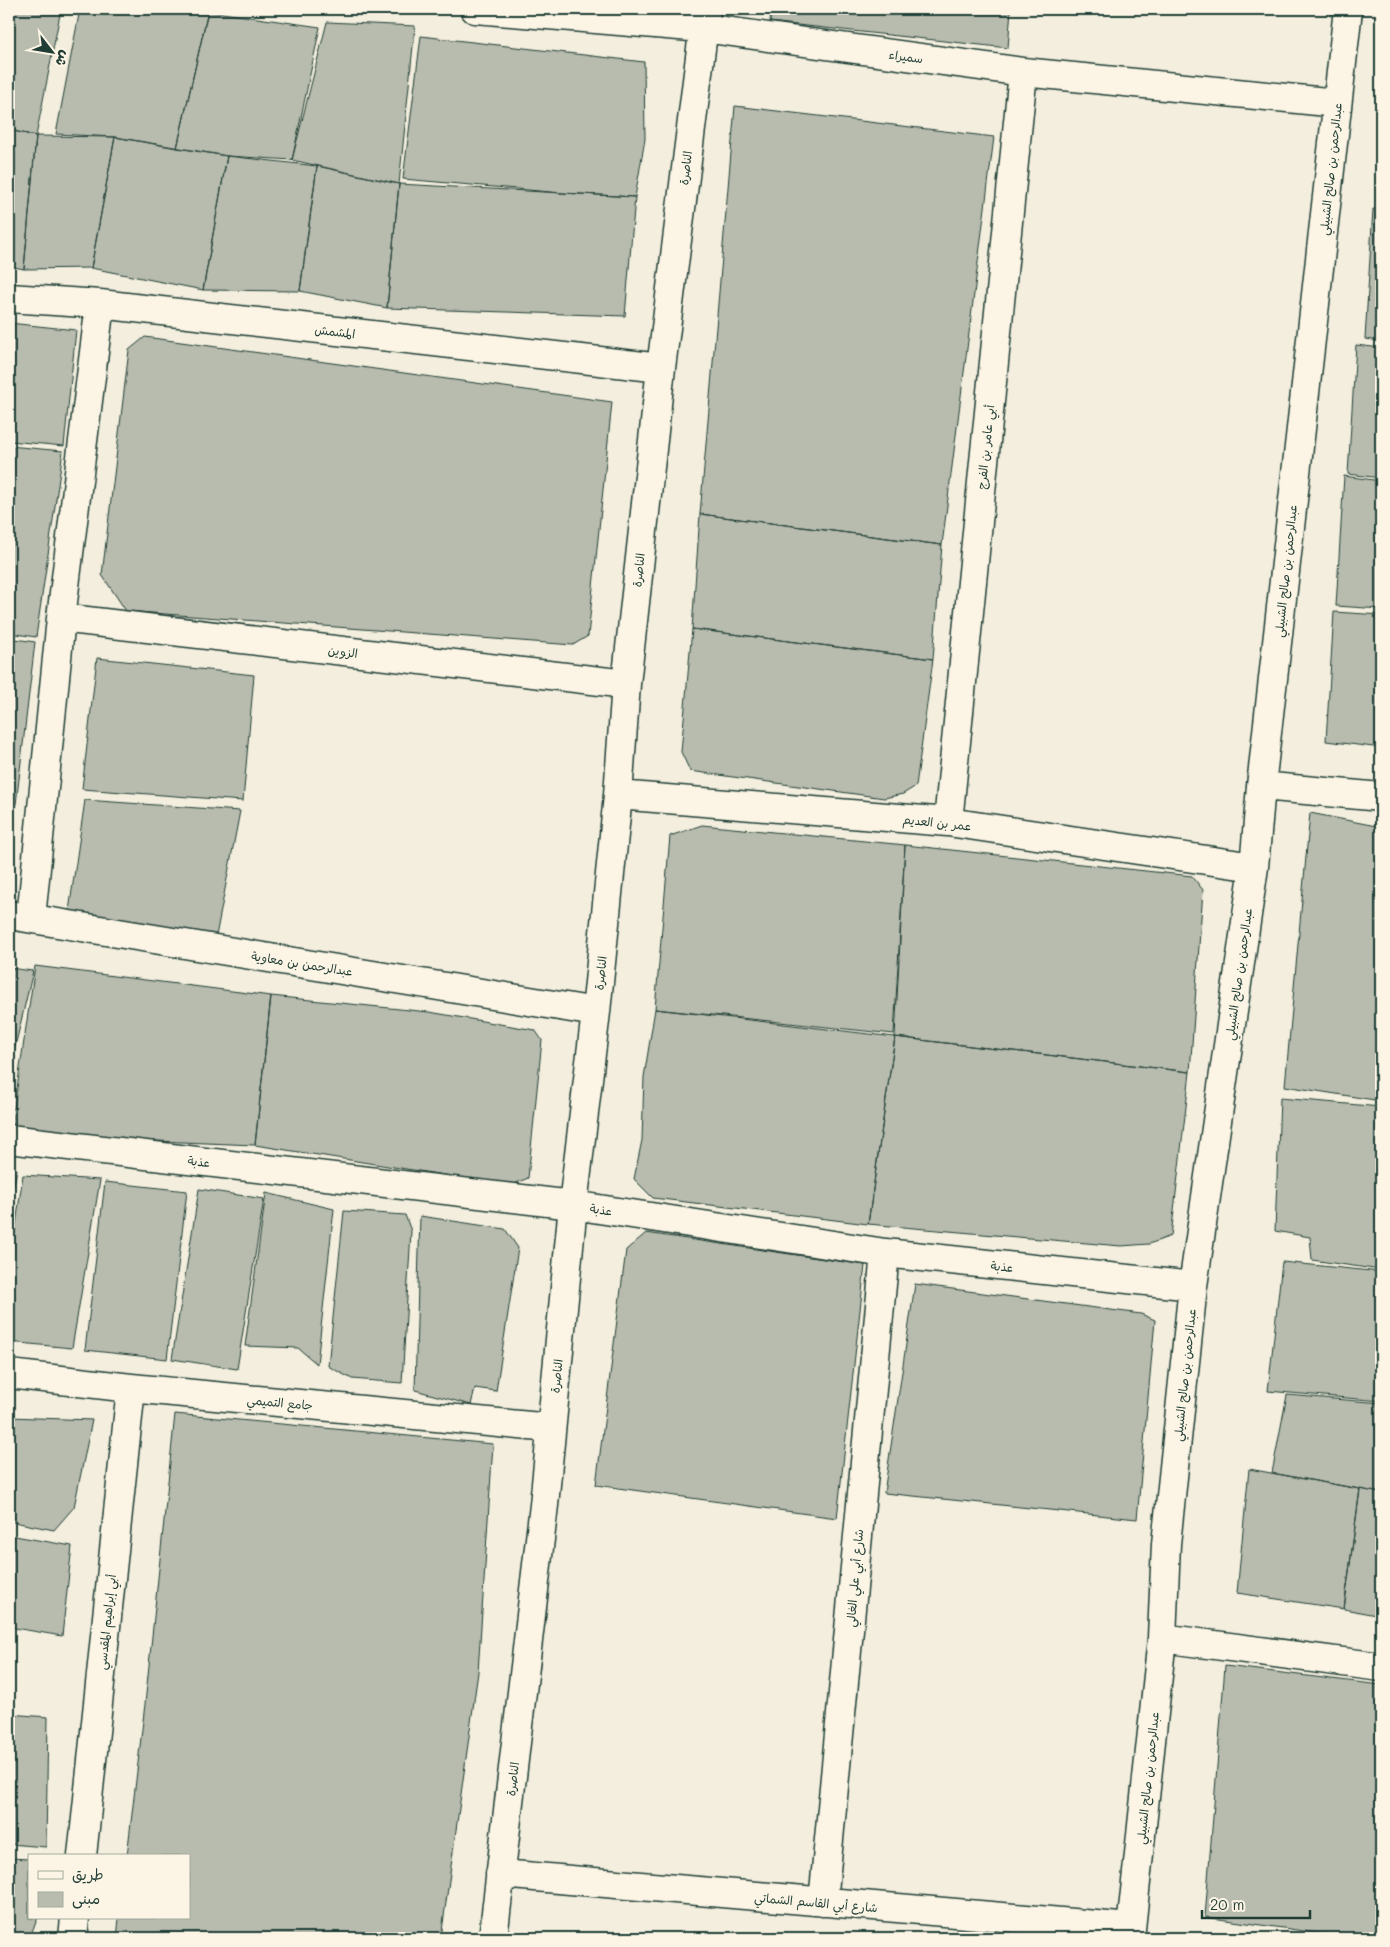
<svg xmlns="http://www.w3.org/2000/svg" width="1390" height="1947" font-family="Mali,'Playpen Sans Arabic',sans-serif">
  <rect width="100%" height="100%" fill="#f3eede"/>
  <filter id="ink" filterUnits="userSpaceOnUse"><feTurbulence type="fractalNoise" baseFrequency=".02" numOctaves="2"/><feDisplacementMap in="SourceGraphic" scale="10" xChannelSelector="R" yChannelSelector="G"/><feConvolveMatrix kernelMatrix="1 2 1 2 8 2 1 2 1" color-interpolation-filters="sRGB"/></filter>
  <g filter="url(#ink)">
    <path fill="#b8bcae" stroke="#1f3d34" d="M9,9H61L36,136L9,130Z
      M80,9H195L208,11L177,148L115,137L56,134Z
      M771,9H1011L1008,48L770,22Z
      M208,11L320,27L292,160L227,156L177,148Z
      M327,22L415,26L399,184L292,160Z
      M421,36L644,62L645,139L635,197L562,193L403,179Z
      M735,106L994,137L942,545L700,514Z
      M9,130L36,136L24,269L9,266Z
      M36,136L115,137L91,268L24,269Z
      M115,137L227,156L203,290L91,268Z
      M227,156L317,166L300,291L203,290Z
      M317,166L399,184L387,308L300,291Z
      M399,184L635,197L625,316L387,308Z
      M1373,209L1381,210V341L1365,339Z
      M9,323L76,330L64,446L9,441Z
      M145,337L612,402L588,636L573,645L126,611L102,575L129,350Z
      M1356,345L1381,348V478L1348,474Z
      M9,446L63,451L36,637L9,633Z
      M1344,476L1381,481V609L1336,606Z
      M700,514L942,545L933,659L692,629Z
      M1334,612L1381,615V748L1326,741Z
      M692,629L933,659L916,786L903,794L884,798L690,771L681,752Z
      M9,638L35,642L11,847H9Z
      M97,658L254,675L243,801L82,789Z
      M85,800L240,811L216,936L68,918Z
      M1310,813L1381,827V1101L1285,1086Z
      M702,825L905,845L894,1034L655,1009L670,836Z
      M905,845L1192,876L1203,890L1190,1072L895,1037Z
      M35,966L271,996L255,1145L35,1136L11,1129Z
      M9,968L33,971L9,1072Z
      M271,996L429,1012L535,1030L542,1040L528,1178L514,1184L495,1183L255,1145Z
      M655,1009L895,1037L868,1224L653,1198L634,1179L642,1140L644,1077Z
      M895,1037L1190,1072L1171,1236L1149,1244L1121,1246L868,1224Z
      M1280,1098L1381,1107V1270L1312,1260L1310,1237L1275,1231Z
      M9,1167L17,1169L9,1210Z
      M23,1175L100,1180L72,1348L9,1342V1273Z
      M105,1182L187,1191L167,1359L85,1350Z
      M199,1189L264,1199L237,1369L172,1359Z
      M266,1193L334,1209L317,1364L298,1348L245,1346Z
      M344,1211L405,1215L411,1231L402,1383L352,1379L328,1366Z
      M420,1216L505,1229L518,1248L496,1391L475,1388L471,1405L415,1390Z
      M646,1233L865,1265L837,1518L596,1485L626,1250Z
      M1282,1262L1381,1272V1401L1268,1391Z
      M915,1284L1141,1314L1155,1320L1137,1519L884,1493Z
      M1287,1395L1381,1403V1493L1272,1473Z
      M175,1414L493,1444L478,1672L441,1938H117L119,1918H189V1856H127L145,1704Z
      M9,1417L92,1420L74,1507L54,1530L9,1521Z
      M1249,1469L1360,1489L1344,1609L1237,1593Z
      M1360,1489L1381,1493V1616L1344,1609Z
      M9,1535L72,1546L62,1636L9,1627Z
      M1225,1666L1381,1685V1938H1353L1205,1917Z
      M9,1714L48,1717L46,1847L9,1844Z
      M9,1858L29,1859V1918H38L29,1938H9Z"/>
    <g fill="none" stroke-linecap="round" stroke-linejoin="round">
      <defs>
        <path id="minor" d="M475,9L703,28L1023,72L1337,103
          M9,298L100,304L661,368
          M61,618L626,684
          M1261,786L1381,797
          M618,795L948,822L1254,867
          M948,822L1023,72
          M9,915L596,1012
          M31,918L61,618L100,304
          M9,1139L573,1205L885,1253L1193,1286
          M9,1374L131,1388L551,1428
          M1162,1638L1381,1667
          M82,1856L131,1388
          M500,1874L1131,1928
          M823,1902L885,1253
          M73,1938L75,1918
          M493,1938L544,1505L573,1205L596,1012L618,795L626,684L661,368L706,9
          M1130,1938L1162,1638L1166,1544L1193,1286L1254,867L1261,786L1348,9"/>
      </defs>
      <use href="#minor" stroke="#1f3d34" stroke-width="31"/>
      <use href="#minor" stroke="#fcf5e5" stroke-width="28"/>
    </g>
  </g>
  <g text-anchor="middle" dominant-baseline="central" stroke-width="4" stroke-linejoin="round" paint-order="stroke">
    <g font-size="12" fill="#1f3d34" stroke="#fcf5e5">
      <text transform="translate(906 56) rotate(8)">سميراء</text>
      <text transform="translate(685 168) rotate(-83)">الناصرة</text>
      <text transform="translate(1330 169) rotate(-84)">عبدالرحمن بن صالح الشبيلي</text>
      <text transform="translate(335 331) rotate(7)">المشمش</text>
      <text transform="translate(985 447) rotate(-84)">أبي عامر بن الفرج</text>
      <text transform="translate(638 570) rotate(-84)">الناصرة</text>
      <text transform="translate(1285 571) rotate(-84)">عبدالرحمن بن صالح الشبيلي</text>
      <text transform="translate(343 651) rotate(7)">الزوين</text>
      <text transform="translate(937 822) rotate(6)">عمر بن العديم</text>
      <text transform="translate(302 963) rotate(9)">عبدالرحمن بن معاوية</text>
      <text transform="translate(600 973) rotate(-84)">الناصرة</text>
      <text transform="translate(1238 974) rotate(-82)">عبدالرحمن بن صالح الشبيلي</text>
      <text transform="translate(199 1161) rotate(7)">عذبة</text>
      <text transform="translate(601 1209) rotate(9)">عذبة</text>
      <text transform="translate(1002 1266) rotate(6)">عذبة</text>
      <text transform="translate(1184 1375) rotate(-84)">عبدالرحمن بن صالح الشبيلي</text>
      <text transform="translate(556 1376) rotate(-84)">الناصرة</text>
      <text transform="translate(280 1402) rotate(5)">جامع التميمي</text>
      <text transform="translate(854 1578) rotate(-85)">شارع أبي علي الغالي</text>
      <text transform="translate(106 1622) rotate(-84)">أبي إبراهيم المقدسي</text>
      <text transform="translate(1147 1778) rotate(-84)">عبدالرحمن بن صالح الشبيلي</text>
      <text transform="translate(512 1779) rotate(-83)">الناصرة</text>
      <text transform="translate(816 1902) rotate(5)">شارع أبي القاسم الشماتي</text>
    </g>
  </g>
  <rect width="1390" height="1947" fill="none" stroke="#fcf5e5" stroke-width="30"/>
  <rect x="15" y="15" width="1360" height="1917" fill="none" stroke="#1f3d34" stroke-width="2" filter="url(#ink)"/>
  <rect x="28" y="1854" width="162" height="65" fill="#fcf5e5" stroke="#a4ab9e"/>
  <rect x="38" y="1871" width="25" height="8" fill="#fcf5e5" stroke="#a4ab9e"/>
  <text x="72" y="1880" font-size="15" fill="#1f3d34">طريق</text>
  <rect x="38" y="1892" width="25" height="15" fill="#b8bcae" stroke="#a4ab9e"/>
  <text x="72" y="1904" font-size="15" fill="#1f3d34">مبنى</text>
  <g transform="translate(52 52) rotate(121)" stroke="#fcf5e5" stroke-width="4" paint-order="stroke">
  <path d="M0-4L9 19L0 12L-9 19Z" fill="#1f3d34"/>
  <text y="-8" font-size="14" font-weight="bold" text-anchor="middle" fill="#1f3d34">ش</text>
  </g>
  <path d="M1202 1910v8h108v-8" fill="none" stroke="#1f3d34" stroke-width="2.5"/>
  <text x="1210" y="1910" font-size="15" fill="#1f3d34" stroke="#fcf5e5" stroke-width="4" paint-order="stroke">20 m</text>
</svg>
